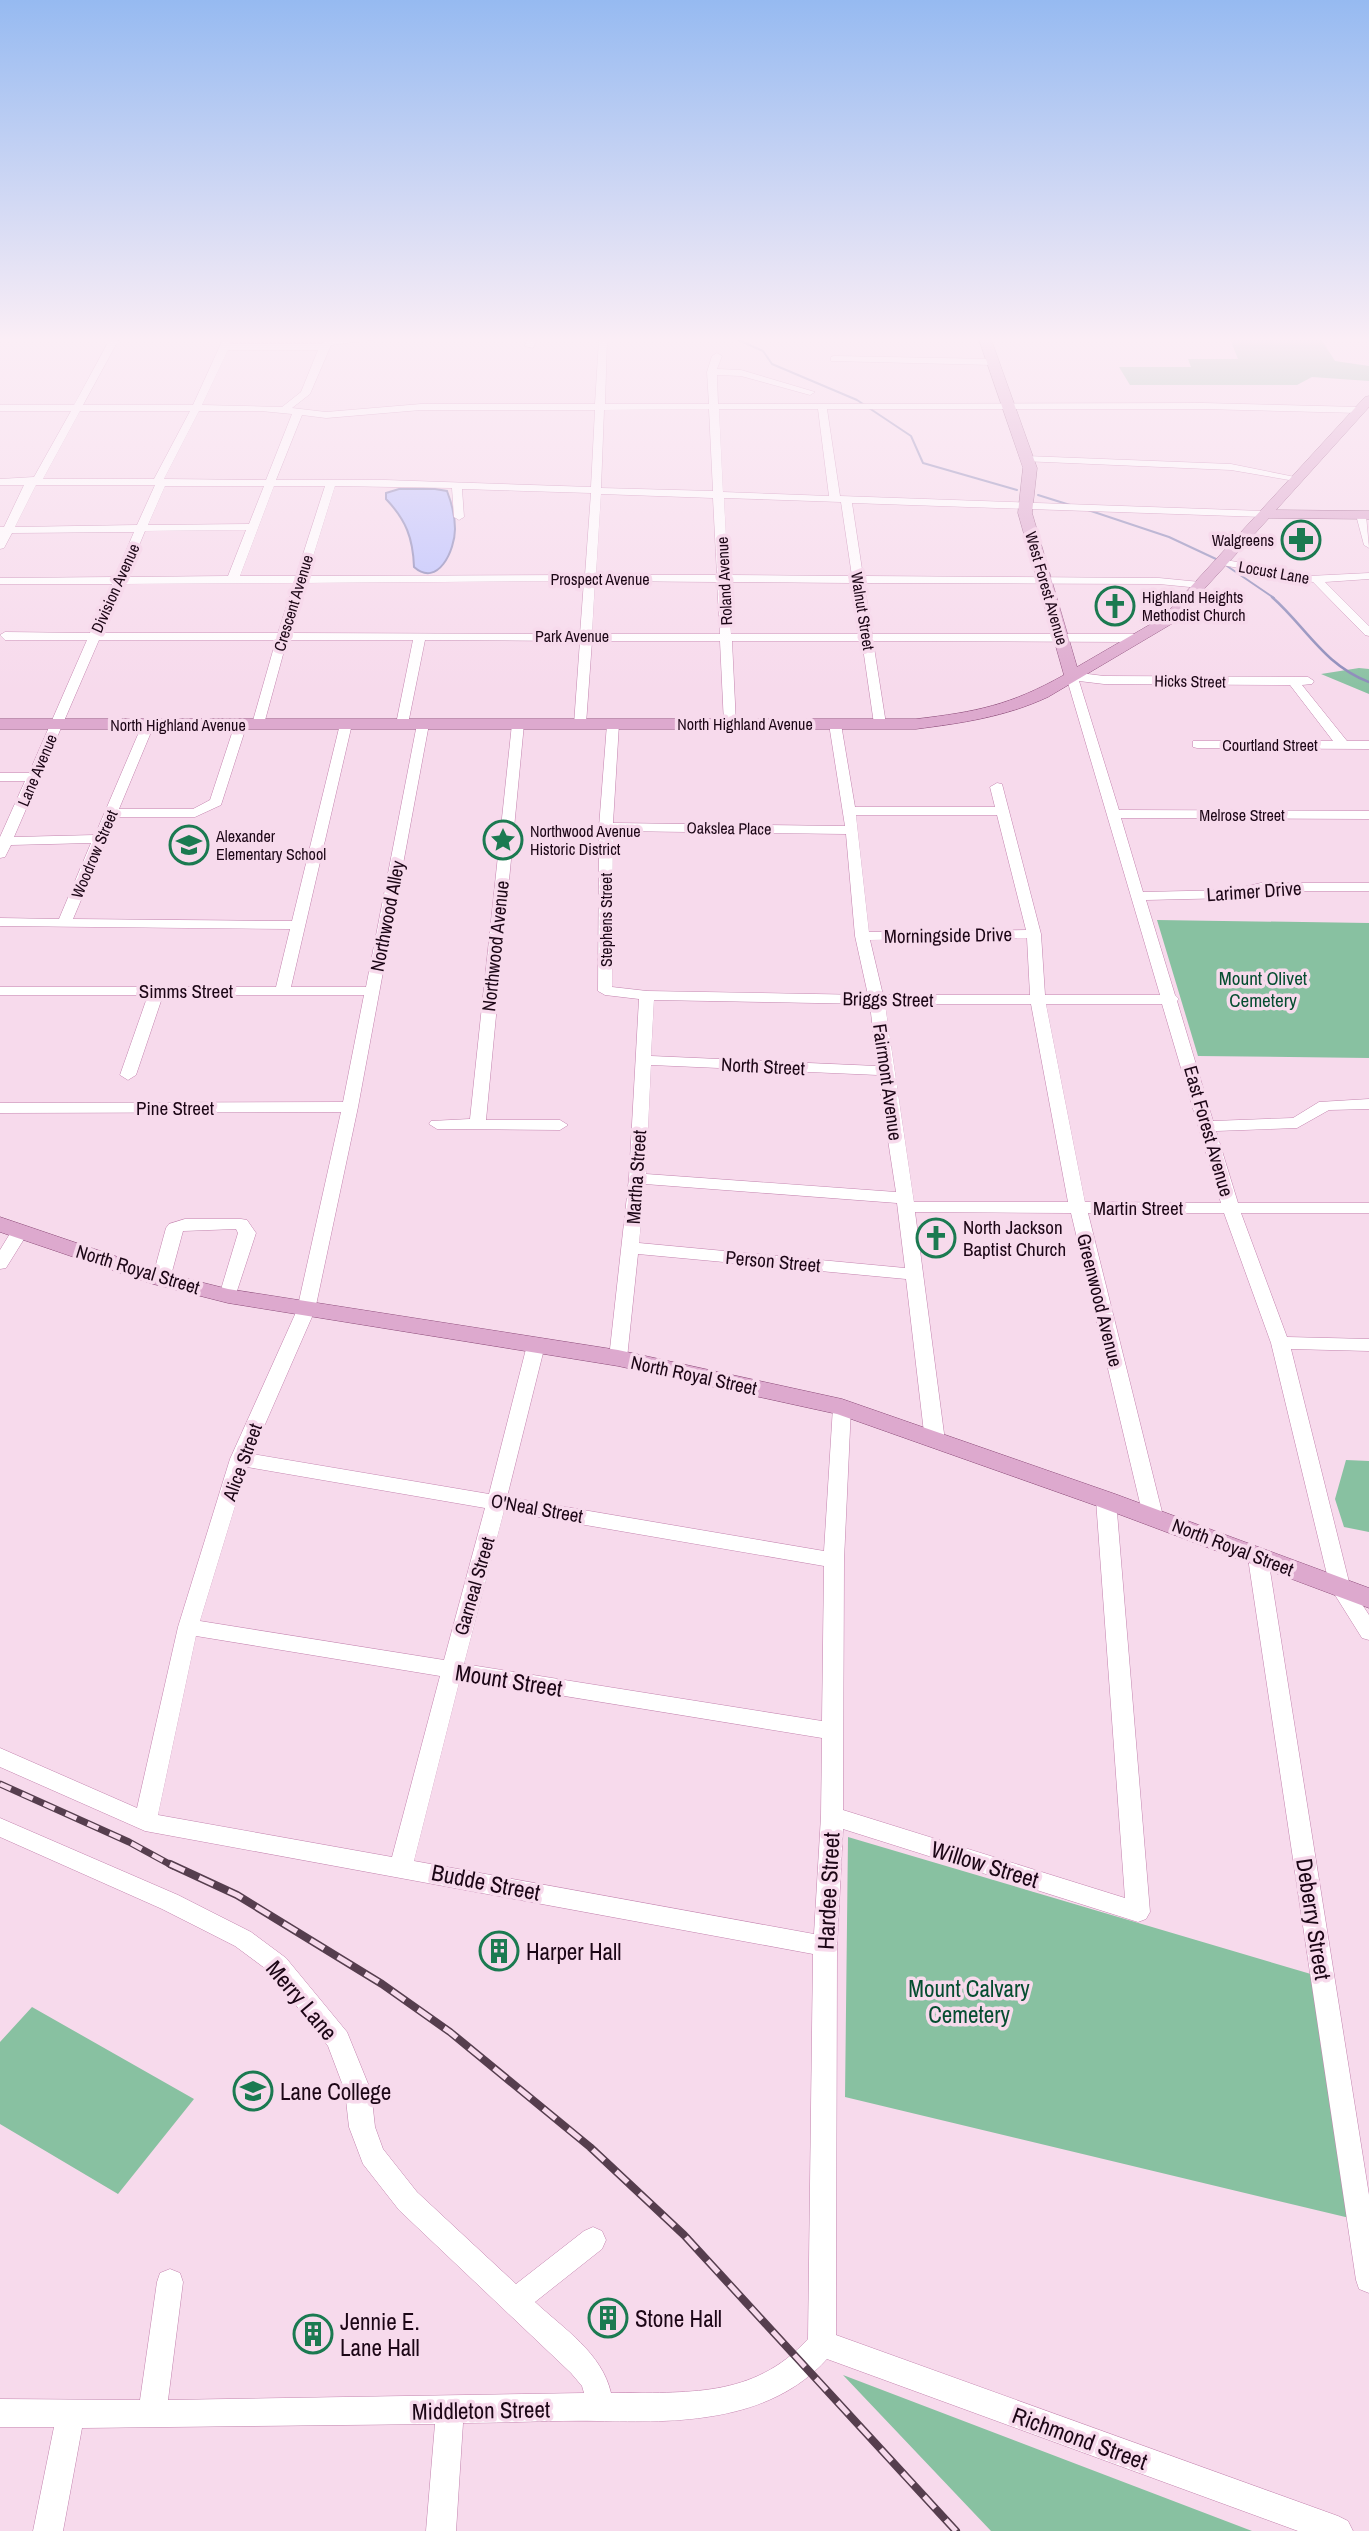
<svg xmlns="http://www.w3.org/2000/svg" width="1369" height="2531" font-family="'Archivo Narrow',sans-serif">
  <rect width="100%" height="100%" fill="#f7daec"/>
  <path fill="#88c1a1" d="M1230,339H1321L1335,361L1369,366V381L1312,377L1297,385H1130L1119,367H1191L1188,359H1238Z
    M1359,668L1369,669V694L1321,674Z
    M1157,920L1369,923V1058L1198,1056Z
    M1346,1460L1369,1461V1532L1344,1527L1335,1499Z
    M848,1837L1321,1977L1358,2220L845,2097Z
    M32,2007L194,2099L118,2194L0,2124V2042Z
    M843,2375L1252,2531H991Z"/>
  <path fill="#bbc2ff" stroke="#8b8ab9" stroke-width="2" d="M399,489H435L447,491C452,504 455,516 455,529C455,550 438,588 414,567C413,538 406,520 386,499V493Z"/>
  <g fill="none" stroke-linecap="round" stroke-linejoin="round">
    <path stroke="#8b8ab9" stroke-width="2" d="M736,339L763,351L772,364L857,400L911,436L923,463L1017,490
      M1038,495L1070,505
      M1088,510L1169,537L1216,559
      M1227,566L1274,598"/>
    <path stroke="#8b8ab9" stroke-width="2.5" d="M1272,597C1306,627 1324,665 1369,682"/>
    <defs>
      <path id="minor" d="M110,339H119L83,405H193L223,339H232L230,344H321L328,339H379L331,345L310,394L292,408L326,412L421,404H595L599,339H607L605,404H709L707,372L712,356L717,353L722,356L717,369L741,370L815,392L810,395L741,376L717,375L718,404L1203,403L1359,407L1364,410L1359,413L1203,409H827L840,496L1263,511L1268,514L1263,517L852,503L863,576L1159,578L1200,582L1206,585L1200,588L1159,584L864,583L872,634H1139L1145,638L1139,642L873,641L886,724L880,728L874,724L862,641H732L736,724L730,728L724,724L720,641H592L586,724L580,728L574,724L580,641L425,640L408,724L402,728L396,724L413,640H287L264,724L258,728L252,724L276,640H99L14,837L95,835L142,725L148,721L154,725L119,809H193L210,800L235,724L237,721H245L247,724L221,805L195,817H116L73,919L292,921L340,724L342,721H350L352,724L291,987H366L417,724L419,721H427L429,724L358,1107L315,1310L252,1454L489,1494L527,1345L536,1339L545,1345L507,1497L824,1551L833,1407L835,1403H849L851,1407L844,1560L843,1810L1125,1898L1096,1500L1099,1495H1113L1116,1500L1150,1912L1146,1919L1138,1922L843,1829L837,1946L836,2335L1338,2516L1348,2521L1353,2531H1298L827,2359C769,2423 677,2423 597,2421C553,2420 508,2423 463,2423L456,2531H426L435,2424L82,2428L63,2531H33L54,2427H0V2399L140,2400L157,2282L160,2273L170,2269L180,2273L183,2282L168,2400L584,2393L582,2386L571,2373L399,2210L363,2164L349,2127L345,2091L328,2046L270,1972L235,1946L162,1909L0,1837V1818L178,1895L251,1932L286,1958L347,2032L371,2091L375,2127L383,2149L417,2192L516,2284L584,2231L593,2227L602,2231L606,2240L602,2249L535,2302C564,2329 602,2353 611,2393C687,2392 753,2399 808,2339L813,1954L145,1831L0,1767V1748L137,1808L178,1627L230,1459L297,1310L341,1112L0,1113V1103L343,1102L364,995H163L136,1075L128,1080L120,1075L148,995H0V987H276L290,929L0,926V918L59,919L91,843L11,845L5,857L0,858V837L25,781H0V773H29L87,640H5L0,635L5,632L90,633L112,584H0V578L115,577L134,532L12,533L4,548L0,549V527H4L24,485H0V479L34,477L71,411H0V405H74ZM228,350H318L301,392L282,407L202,405ZM709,409L713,491L601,488L604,410ZM719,409H818L829,496L723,492ZM421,410H595L591,487L385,480H276L302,415L326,418ZM80,411H190L154,479H43ZM199,411H261L292,414L266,480L164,479ZM36,485H155L137,525L15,527ZM165,486H264L249,524L148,525ZM274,486H325L296,576H240ZM335,486L452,488L454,517L459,520L464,517L462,489L591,493L585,575L307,576ZM601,494L713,498L717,575H596ZM724,498L841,502L852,576L728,575ZM246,530L228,576L126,577L145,531ZM584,581L580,634L289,633L305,583ZM595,581L717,582L720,634H592ZM728,582L853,583L861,634H731ZM294,583L278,633H102L123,584ZM247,1467L485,1508L444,1660L200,1621ZM504,1511L824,1566L822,1721L464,1664ZM196,1636L440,1676L392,1857L158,1815ZM460,1679L822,1738L821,1816L814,1934L414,1861Z
        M528,339H537L533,348L525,346Z
        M834,356L993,359L998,362L993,365L831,361V357Z
        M1026,456L1231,464L1300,478L1295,481L1231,470L1022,461L1021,459Z
        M1361,512L1366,515L1369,548L1364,545L1356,515Z
        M1221,559L1309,576L1369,573V579L1325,582L1369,626V636L1365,635L1313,582L1217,564L1216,562Z
        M1072,672L1104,676L1308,677L1314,681L1312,684L1302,685L1347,741H1369V749L1197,748L1193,747V741H1333L1290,685L1104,684L1079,681L1119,810L1369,811V819L1121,818L1143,892L1231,890L1261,883H1369V891H1261L1231,898L1146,900L1175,995L1179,999L1177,1001L1213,1121L1293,1118L1319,1102L1369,1099V1109L1329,1110L1297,1128L1216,1131L1238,1203H1369V1213H1241L1287,1337L1369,1339V1351L1291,1349L1350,1586L1369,1615V1640L1362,1638L1330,1587L1271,1343L1224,1213H1088L1163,1516L1160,1521H1146L1143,1516L1071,1213L915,1212L945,1441L942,1446H928L925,1441L906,1279L638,1254L627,1358L618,1364L609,1358L629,1178L639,999L605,995L598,991L599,827L607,724L613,720L619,724L613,823L845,826L829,724L835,720L841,724L855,807H995L990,787L997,783L1002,784L1041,934L1045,995H1160L1066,676ZM856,815H997L1026,930L869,932ZM613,831L846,834L855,936L868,995L647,991L612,987ZM1027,938L1030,995H883L870,940ZM654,1000L870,1004L877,1066L651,1056ZM885,1004H1031L1068,1202H914ZM1046,1004H1162L1221,1203L1085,1202ZM651,1065L878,1075L896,1192L646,1174ZM645,1184L897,1203L905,1268L639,1243Z
        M518,720L524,724L486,1120H560L568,1125L560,1130L437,1129L429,1124L431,1121L470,1119L512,724Z
        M185,1219H241L247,1220L256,1233L234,1300L228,1302L219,1296L238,1233L236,1229L183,1231L170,1279L161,1285L152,1279L166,1228L169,1224Z
        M20,1226L29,1231L6,1268L0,1269V1250L14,1227Z
        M1258,1551L1265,1553L1268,1558L1369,2195V2293L1359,2289L1356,2280L1248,1558L1251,1553Z"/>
      <path id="major" d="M979,339H991L1037,468L1032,513L1077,667L1163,617L1365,397L1369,396V407L1276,510L1369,511V519L1269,518L1173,623L1048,697C1005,717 962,723 916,729H0V719H916C976,712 1011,705 1064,675L1018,513L1023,468Z
        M0,1217L168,1274L228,1289L618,1350L842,1399L1115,1494L1369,1588V1608L1097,1506L837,1414L618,1366L228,1303L153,1284L0,1232Z"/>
    </defs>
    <use href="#minor" stroke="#c383ae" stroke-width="1"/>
    <use href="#major" stroke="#8b4a78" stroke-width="1"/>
    <use href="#minor" fill="#fff" fill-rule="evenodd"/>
    <use href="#major" fill="#dda9ce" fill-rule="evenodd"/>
    <defs>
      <path id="rail-far1" d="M0,1784L129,1842L173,1866"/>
      <path id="rail" d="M170,1864L237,1895L382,1984L450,2032L590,2147L684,2235L956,2531"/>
    </defs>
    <use href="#rail-far1" stroke="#563e4e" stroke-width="7"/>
    <use href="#rail" stroke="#563e4e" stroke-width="8"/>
    <use href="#rail-far1" stroke="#f7daec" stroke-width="4.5" stroke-dasharray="12" stroke-linecap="butt"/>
    <use href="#rail" stroke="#f7daec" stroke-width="5" stroke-dasharray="16" stroke-linecap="butt"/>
  </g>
  <linearGradient id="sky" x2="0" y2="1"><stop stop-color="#96baf1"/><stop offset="0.49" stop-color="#fbeef6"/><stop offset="1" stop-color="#fbeef6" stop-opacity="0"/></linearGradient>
  <rect width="1369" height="693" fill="url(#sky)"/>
  <defs>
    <symbol id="pharmacy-ring" viewBox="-11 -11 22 22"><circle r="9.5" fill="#f7daec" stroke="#1b7a51" stroke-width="1.5"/><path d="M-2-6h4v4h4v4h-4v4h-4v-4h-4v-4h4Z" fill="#1b7a51"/></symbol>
    <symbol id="church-ring" viewBox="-11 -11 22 22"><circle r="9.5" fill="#f7daec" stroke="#1b7a51" stroke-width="1.5"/><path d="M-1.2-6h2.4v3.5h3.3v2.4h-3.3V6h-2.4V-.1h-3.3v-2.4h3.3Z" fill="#1b7a51"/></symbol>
    <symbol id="sight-ring" viewBox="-11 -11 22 22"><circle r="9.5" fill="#f7daec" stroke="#1b7a51" stroke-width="1.5"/><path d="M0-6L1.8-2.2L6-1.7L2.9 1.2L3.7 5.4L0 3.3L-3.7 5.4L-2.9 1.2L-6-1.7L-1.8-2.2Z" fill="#1b7a51"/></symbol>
    <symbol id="school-ring" viewBox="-11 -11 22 22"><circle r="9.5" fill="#f7daec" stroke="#1b7a51" stroke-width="1.5"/><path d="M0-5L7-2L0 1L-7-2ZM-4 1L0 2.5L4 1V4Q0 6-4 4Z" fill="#1b7a51"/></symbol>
    <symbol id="building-ring" viewBox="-11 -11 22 22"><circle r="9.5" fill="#f7daec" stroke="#1b7a51" stroke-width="1.5"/><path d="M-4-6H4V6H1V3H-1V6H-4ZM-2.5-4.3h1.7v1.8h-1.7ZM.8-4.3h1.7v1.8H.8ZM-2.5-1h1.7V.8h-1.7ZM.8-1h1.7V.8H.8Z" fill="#1b7a51"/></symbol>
    <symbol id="university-ring" viewBox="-11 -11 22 22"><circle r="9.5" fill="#f7daec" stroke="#1b7a51" stroke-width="1.5"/><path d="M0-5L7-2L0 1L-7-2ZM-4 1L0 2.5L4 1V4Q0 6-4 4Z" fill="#1b7a51"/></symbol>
  </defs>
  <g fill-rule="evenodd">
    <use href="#pharmacy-ring" x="1279" y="518" width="44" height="44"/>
    <use href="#church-ring" x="1093" y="584" width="44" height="44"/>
    <use href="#sight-ring" x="481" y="818" width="44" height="44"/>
    <use href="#school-ring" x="167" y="823" width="44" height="44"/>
    <use href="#church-ring" x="914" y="1216" width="44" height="44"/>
    <use href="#building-ring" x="477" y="1929" width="44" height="44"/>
    <use href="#university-ring" x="231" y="2069" width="44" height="44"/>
    <use href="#building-ring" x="586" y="2296" width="44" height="44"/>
    <use href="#building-ring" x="291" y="2312" width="44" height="44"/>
  </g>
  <g text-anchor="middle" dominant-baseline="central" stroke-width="7" stroke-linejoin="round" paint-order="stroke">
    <g font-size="16" fill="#1c0616" stroke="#f7daec" text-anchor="start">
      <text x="1274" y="540" text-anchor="end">Walgreens</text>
      <text x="1142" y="597">Highland Heights<tspan x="1142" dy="18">Methodist Church</tspan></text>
      <text x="530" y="831">Northwood Avenue<tspan x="530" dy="18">Historic District</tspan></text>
      <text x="216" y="836">Alexander<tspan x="216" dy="18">Elementary School</tspan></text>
    </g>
    <g font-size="16" fill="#1c0616" stroke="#f7daec">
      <text transform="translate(1274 572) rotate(10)">Locust Lane</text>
      <text x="600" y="579">Prospect Avenue</text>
      <text transform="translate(724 581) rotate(-93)">Roland Avenue</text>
      <text transform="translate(115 588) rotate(-66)">Division Avenue</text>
      <text transform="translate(1047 588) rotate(74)">West Forest Avenue</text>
      <text transform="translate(293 603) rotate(-73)">Crescent Avenue</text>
      <text transform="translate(863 611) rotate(81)">Walnut Street</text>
      <text x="572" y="636">Park Avenue</text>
      <text transform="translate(1190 681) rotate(1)">Hicks Street</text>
      <text x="745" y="724">North Highland Avenue</text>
      <text x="178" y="725">North Highland Avenue</text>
      <text x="1270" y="745">Courtland Street</text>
      <text transform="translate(37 770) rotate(-67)">Lane Avenue</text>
      <text x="1242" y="815">Melrose Street</text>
      <text transform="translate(729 828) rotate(1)">Oakslea Place</text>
      <text transform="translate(94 854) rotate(-67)">Woodrow Street</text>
      <text transform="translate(606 920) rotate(-90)">Stephens Street</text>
    </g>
    <g font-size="19" fill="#1c0616" stroke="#f7daec">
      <text transform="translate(1254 891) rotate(-4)">Larimer Drive</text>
      <text transform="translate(387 916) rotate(-79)">Northwood Alley</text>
      <text transform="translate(948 935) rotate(-1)">Morningside Drive</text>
      <text transform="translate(495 946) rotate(-84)">Northwood Avenue</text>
      <text x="186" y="991">Simms Street</text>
      <text transform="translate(888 999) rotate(1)">Briggs Street</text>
      <text transform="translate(763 1066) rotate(3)">North Street</text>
      <text transform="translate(888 1082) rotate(82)">Fairmont Avenue</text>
      <text x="175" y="1108">Pine Street</text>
      <text transform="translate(1209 1131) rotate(74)">East Forest Avenue</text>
      <text transform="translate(636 1177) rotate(-86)">Martha Street</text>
      <text x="1138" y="1208">Martin Street</text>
      <text transform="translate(773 1261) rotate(5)">Person Street</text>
      <text transform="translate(138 1269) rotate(17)">North Royal Street</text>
      <text transform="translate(1100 1300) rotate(76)">Greenwood Avenue</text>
      <text transform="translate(694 1375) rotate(12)">North Royal Street</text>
      <text transform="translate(242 1462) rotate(-70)">Alice Street</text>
      <text transform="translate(537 1508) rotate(10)">O'Neal Street</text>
      <text transform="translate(1233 1547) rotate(21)">North Royal Street</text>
      <text transform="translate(474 1586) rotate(-74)">Garneal Street</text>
    </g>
    <g font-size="19" fill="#054d30" stroke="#f7daec">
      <text x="1263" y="978">Mount Olivet<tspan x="1263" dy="22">Cemetery</tspan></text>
    </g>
    <g font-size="19" fill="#1c0616" stroke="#f7daec" text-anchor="start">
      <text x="963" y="1227">North Jackson<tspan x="963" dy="22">Baptist Church</tspan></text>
    </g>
    <g font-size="23" fill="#1c0616" stroke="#f7daec">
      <text transform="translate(509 1680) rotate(9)">Mount Street</text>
      <text transform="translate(985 1864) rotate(17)">Willow Street</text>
      <text transform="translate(486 1882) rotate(11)">Budde Street</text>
      <text transform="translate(828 1891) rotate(-87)">Hardee Street</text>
      <text transform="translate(1314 1919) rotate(81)">Deberry Street</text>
      <text transform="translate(302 2000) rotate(50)">Merry Lane</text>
      <text transform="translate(481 2410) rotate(-1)">Middleton Street</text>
      <text transform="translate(1080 2438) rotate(20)">Richmond Street</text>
    </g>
    <g font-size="23" fill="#1c0616" stroke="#f7daec" text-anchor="start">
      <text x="526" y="1951">Harper Hall</text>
      <text x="280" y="2091">Lane College</text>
      <text x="635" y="2318">Stone Hall</text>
      <text x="340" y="2321">Jennie E.<tspan x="340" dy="26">Lane Hall</tspan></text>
    </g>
    <g font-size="23" fill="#054d30" stroke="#f7daec">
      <text x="969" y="1988">Mount Calvary<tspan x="969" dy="26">Cemetery</tspan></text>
    </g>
  </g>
</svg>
